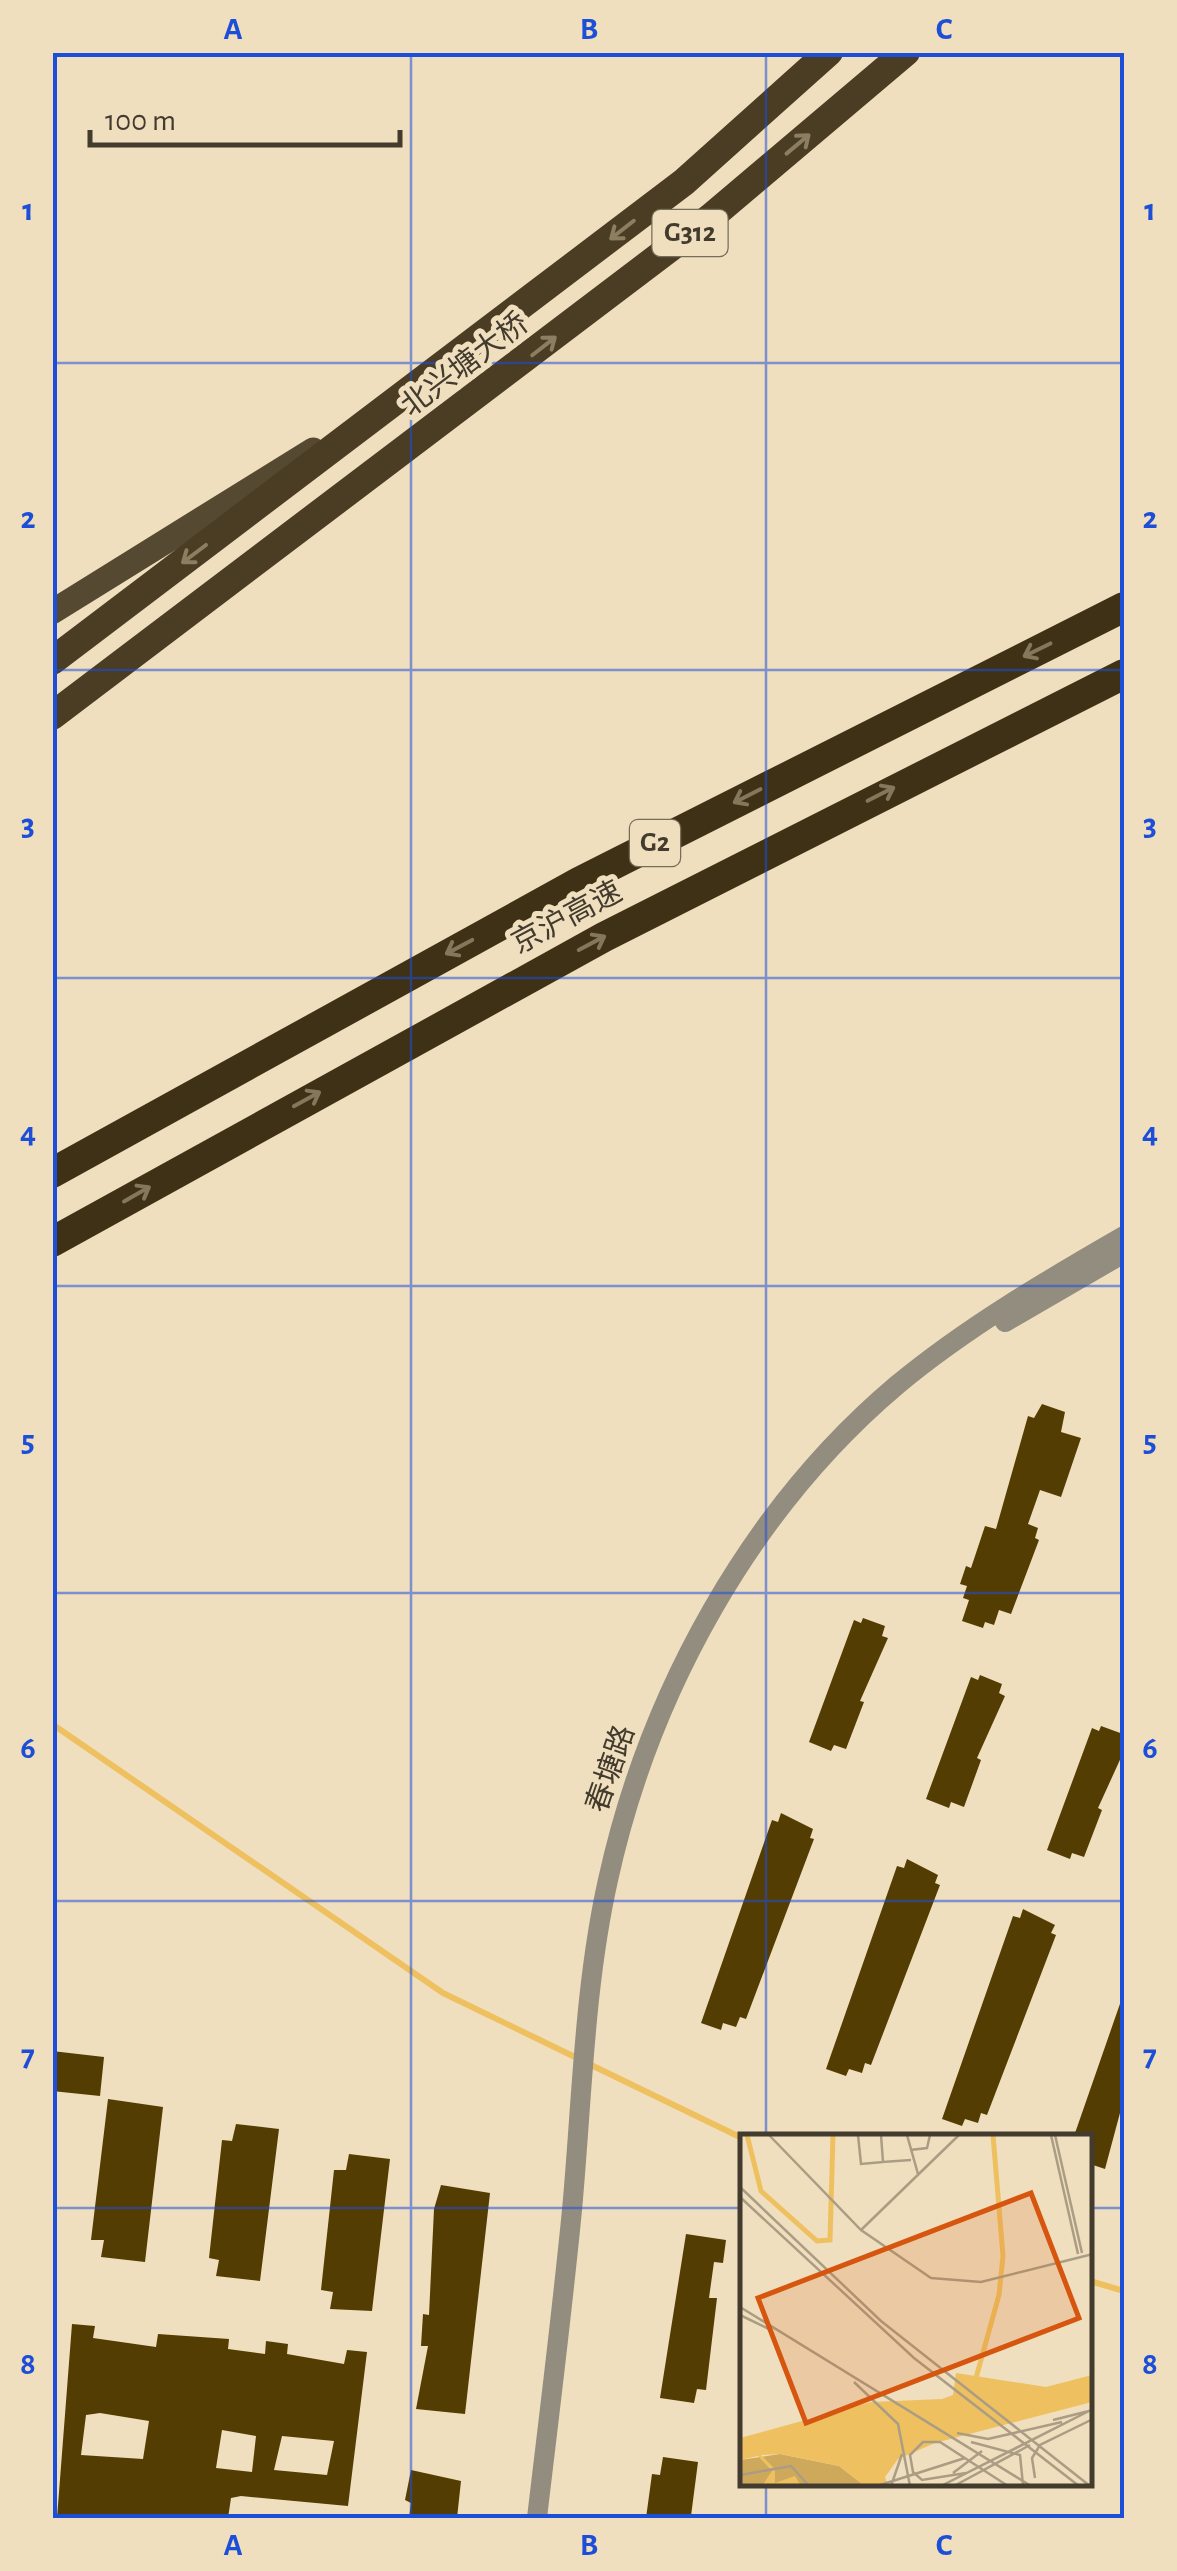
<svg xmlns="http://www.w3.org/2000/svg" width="1177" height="2571" font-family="'Alegreya Sans','Noto Sans SC',sans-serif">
  <rect width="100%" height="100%" fill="#efdfbe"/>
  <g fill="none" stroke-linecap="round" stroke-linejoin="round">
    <path stroke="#eec05f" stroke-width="6" d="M52,1724L443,1993L577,2058
      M589,2064L742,2138
      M1090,2281L1124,2291"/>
  </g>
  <path fill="#543d02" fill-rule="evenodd" d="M1042,1404L1065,1412L1061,1432L1081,1438L1061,1497L1040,1490L1028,1524L1038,1528L1035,1538L1039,1540L1011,1614L999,1610L994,1625L985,1622L983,1628L962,1621L969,1600L963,1598L967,1586L960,1584L966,1566L971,1568L985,1526L996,1529L1028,1416L1034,1418Z
    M863,1618L885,1626L882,1636L888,1638L860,1701L864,1702L846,1749L834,1745L831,1751L809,1742L854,1620L861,1623Z
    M980,1675L1002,1684L999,1693L1005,1696L977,1758L981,1760L964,1807L951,1802L949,1808L926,1799L971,1677L978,1680Z
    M1101,1726L1123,1734L1120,1744L1124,1751L1098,1808L1102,1810L1084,1857L1072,1853L1070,1859L1047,1850L1092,1728L1099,1731Z
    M781,1813L813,1829L810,1838L814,1839L746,2019L740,2017L736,2027L723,2023L721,2030L701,2023L772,1820L778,1822Z
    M907,1859L938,1875L935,1883L940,1885L871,2065L865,2063L862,2073L849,2069L846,2076L826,2069L897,1866L904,1868Z
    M1023,1909L1055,1925L1051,1933L1056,1935L987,2115L981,2113L978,2123L965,2119L962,2126L942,2119L1013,1916L1020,1918Z
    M1122,1998L1124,2098L1105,2169L1090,2164V2136H1074Z
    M52,2051L104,2057L100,2096L52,2091Z
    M108,2099L163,2107L145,2262L101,2257L104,2240H91Z
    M236,2124L279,2129L260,2281L216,2276L219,2260L209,2258L222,2140L232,2141Z
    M349,2154L390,2159L372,2311L330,2309L333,2292L321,2290L334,2170H346Z
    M441,2185L490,2193L465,2414L416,2409L428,2346H421L423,2314L429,2315L434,2209Z
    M686,2234L726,2240L723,2263L714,2262L709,2298H717L706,2390L697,2389L694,2403L660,2398Z
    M72,2324L95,2326L93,2338L156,2347L158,2334L229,2339L228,2349L265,2354L266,2341L288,2344L287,2354L344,2364L347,2350L367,2352L348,2506L241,2496L231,2498L228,2518H57ZM100,2413L149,2421L143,2459L81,2455L86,2415ZM222,2430L256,2436L252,2472L216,2468ZM282,2436L334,2441L327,2475L274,2470Z
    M663,2457L698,2462L691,2516L646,2518L652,2474L660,2475Z
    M411,2470L461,2481L457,2518H409L411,2503L405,2500Z"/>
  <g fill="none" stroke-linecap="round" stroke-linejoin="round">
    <path stroke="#938d7f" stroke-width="20" d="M1005,1322L1124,1253
      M537,2518C549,2416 562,2313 572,2210C582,2101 584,1987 608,1880C649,1693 750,1509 897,1385C967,1327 1046,1281 1124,1236"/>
    <path stroke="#554931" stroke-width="25" d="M52,612L313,450"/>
    <path stroke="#4a3d23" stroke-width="28" d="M52,661L684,182L829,52
      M52,716L711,217L906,52"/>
    <path stroke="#3f3115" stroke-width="30" d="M52,1173L579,882L1124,607
      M52,1242L604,937L1124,674"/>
  </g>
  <defs><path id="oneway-shaft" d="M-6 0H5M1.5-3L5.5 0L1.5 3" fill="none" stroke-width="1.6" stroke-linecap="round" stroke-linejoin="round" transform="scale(2.5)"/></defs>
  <g stroke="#8c7e61">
    <use href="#oneway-shaft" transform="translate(798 144) rotate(-40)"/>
    <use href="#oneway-shaft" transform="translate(622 230) rotate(142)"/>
    <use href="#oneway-shaft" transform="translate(544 346) rotate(-38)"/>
    <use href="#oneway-shaft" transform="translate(194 554) rotate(143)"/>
  </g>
  <g stroke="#857759">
    <use href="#oneway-shaft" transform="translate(1037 650) rotate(154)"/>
    <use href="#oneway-shaft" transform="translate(881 794) rotate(-27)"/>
    <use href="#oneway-shaft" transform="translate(747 796) rotate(153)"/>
    <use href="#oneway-shaft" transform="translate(592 943) rotate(-28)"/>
    <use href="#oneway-shaft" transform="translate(459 947) rotate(152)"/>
    <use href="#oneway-shaft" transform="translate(307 1099) rotate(-29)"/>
    <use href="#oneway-shaft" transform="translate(137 1194) rotate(-30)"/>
  </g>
  <path fill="none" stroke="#1d4ed8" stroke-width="2.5" stroke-opacity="0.55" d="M411,52V2518M766,52V2136M52,363H1124M52,670H1124M52,978H1124M52,1286H1124M52,1593H1124M52,1901H1124M52,2208H742M1090,2208H1124M766,2484V2518"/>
  <g text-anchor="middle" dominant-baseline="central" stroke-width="10" stroke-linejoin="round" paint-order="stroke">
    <g fill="#efdfbe" stroke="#766c59" stroke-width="2.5">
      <rect x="652.5" y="210" width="75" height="46" rx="8"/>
      <rect x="630" y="820" width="50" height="46" rx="8"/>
    </g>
    <g font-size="28" font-weight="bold" fill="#423b2e">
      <text x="690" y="233">G312</text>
      <text x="655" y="843">G2</text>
    </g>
    <g font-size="30" fill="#423b2e" stroke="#efdfbe">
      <text transform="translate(465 365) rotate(-37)">北兴塘大桥</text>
      <text transform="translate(567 918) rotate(-28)">京沪高速</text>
      <text transform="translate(611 1769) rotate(-71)">春塘路</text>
    </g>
  </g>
  <g transform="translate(740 2134)">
    <rect width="352" height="352" fill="#efdfbe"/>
    <path d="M40,320L99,332L125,352H0V326Z" fill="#cfa95b"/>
    <path d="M216,239L306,253L352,241V268L195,309L158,325L145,343L148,352H125L99,332L40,320L21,321L35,335V349L55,342L61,352H22L32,337L18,322L0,326V304L131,268L202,265L213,261Z" fill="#eec05f"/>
    <path fill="none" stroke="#eec05f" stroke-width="5" d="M7,1L21,57L77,107L90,106L93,1M236,244L259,161L263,122L253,1"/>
    <path fill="none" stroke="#aa9d84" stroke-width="2.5" d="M29,1L121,96L191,144L241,148L353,120M118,1L121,30L143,28M141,1L143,28L171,26M167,1L178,40M311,1L338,120M315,1L342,119M170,16L187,14L190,1M0,53L141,187L350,352M0,63L174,224L339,352M121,96L219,1M0,173L291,352M0,181L29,195M114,248L158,290L170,352M313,286L349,277M217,299L248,305L322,288M231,308L280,321L283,351M213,339L242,317M226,339L182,346L173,338L170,321L183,308H200L268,352M0,341L51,332L69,352M295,344L292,324L300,311L353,285M137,352L225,324M151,352L162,320M201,352L353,275M214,352L290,311"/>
    <path fill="#d7560f" fill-opacity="0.15" stroke="#d7560f" stroke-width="5" d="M291,59L339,184L66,289L18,164Z"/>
    <rect width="352" height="352" fill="none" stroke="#423b2e" stroke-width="5"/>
  </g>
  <rect width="1177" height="2571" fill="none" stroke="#efdfbe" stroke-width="110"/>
  <path d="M90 130v15h310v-15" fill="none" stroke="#423b2e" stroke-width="5"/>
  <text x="105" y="130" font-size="30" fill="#423b2e" stroke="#efdfbe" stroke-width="8" paint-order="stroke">100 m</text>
  <rect x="55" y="55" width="1067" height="2461" fill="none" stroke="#1d4ed8" stroke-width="4"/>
  <g font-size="32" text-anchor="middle" font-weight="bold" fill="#1d4ed8">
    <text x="233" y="39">A</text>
    <text x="589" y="39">B</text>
    <text x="944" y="39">C</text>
    <text x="28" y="220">1</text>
    <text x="1150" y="220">1</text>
    <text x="28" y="528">2</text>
    <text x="1150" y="528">2</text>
    <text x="28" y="835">3</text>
    <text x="1150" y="835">3</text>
    <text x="28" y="1143">4</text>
    <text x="1150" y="1143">4</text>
    <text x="28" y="1451">5</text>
    <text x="1150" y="1451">5</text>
    <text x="28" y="1758">6</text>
    <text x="1150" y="1758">6</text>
    <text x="28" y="2066">7</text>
    <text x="1150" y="2066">7</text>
    <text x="28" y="2374">8</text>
    <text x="1150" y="2374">8</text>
    <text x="233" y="2555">A</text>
    <text x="589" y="2555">B</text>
    <text x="944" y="2555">C</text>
  </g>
</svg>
